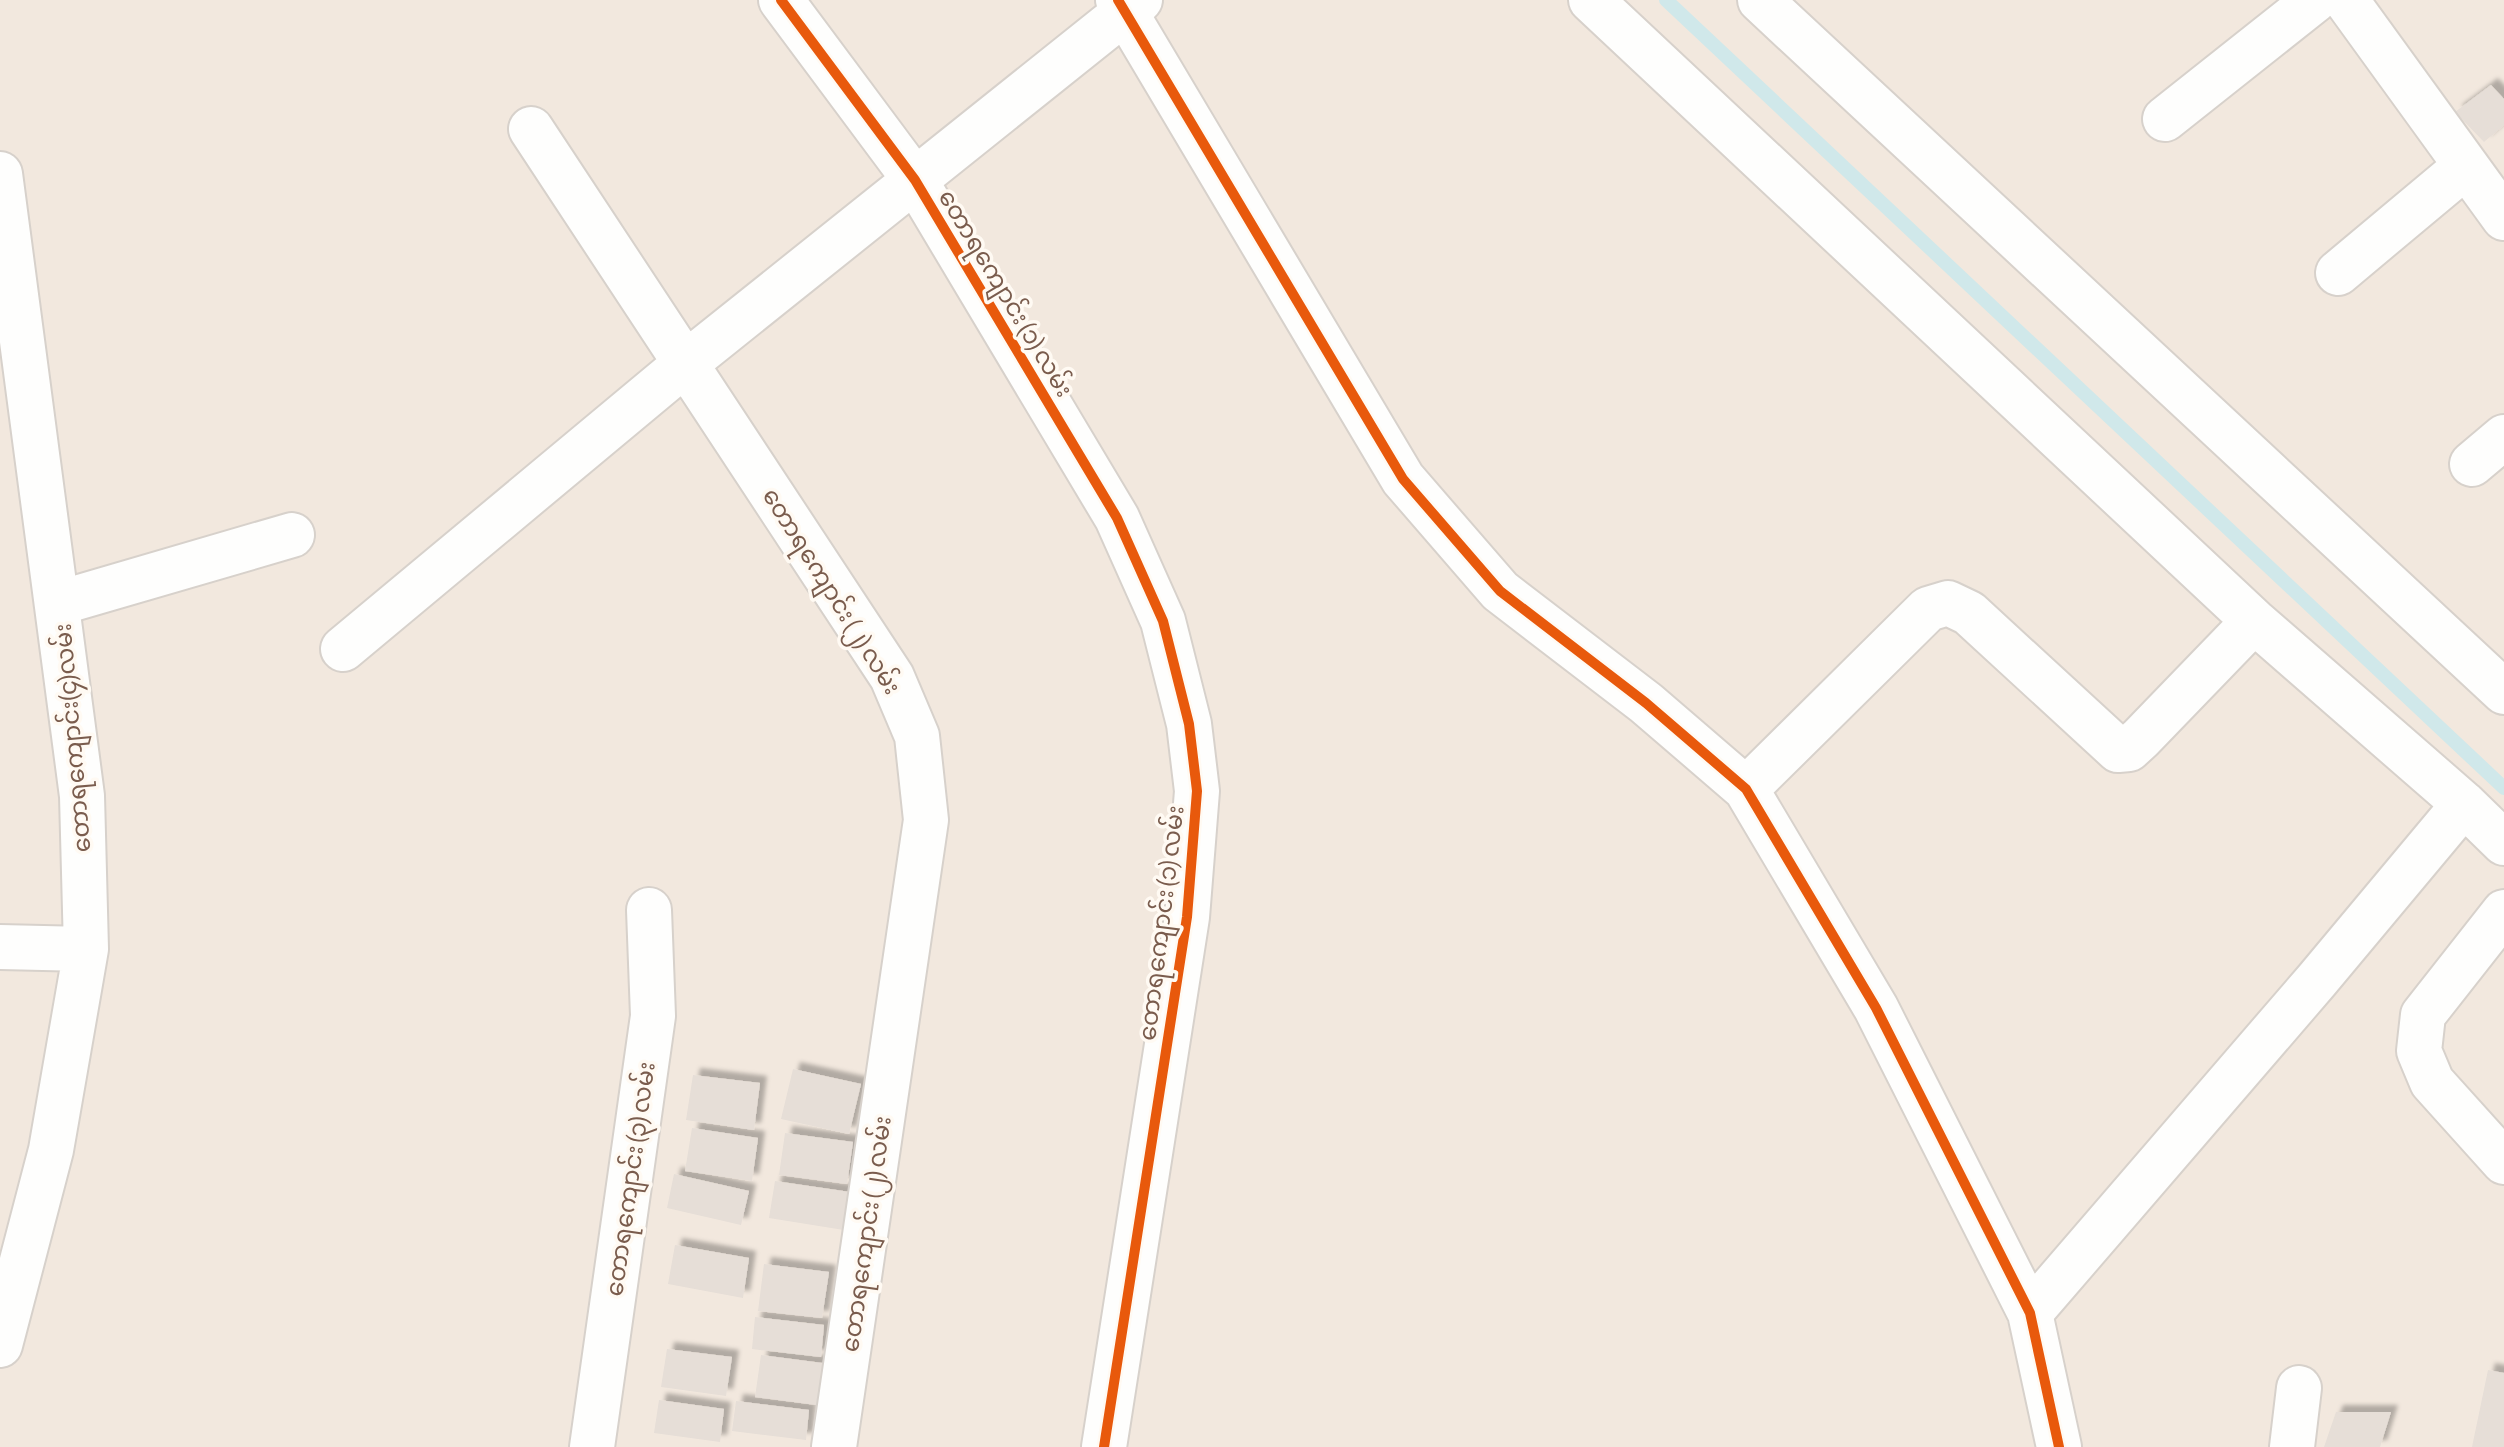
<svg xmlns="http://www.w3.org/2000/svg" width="2504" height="1447" font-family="'Asap Condensed','Noto Sans Myanmar',sans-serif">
  <defs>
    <filter id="shadow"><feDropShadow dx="7" dy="-7" stdDeviation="2" flood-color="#0004"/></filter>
  </defs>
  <rect width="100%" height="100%" fill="#f9f5f0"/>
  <path fill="#f2e8de" d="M0,0H2504V1447H0Z"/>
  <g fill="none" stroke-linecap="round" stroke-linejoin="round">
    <path stroke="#d0e8ea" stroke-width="14" d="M1666,0L2504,788"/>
  </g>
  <path fill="#e6ded7" filter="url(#shadow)" d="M2491,85L2504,99V125L2484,142L2455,112Z
    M793,1069L861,1084L849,1134L781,1119Z
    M693,1075L760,1083L754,1130L686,1120Z
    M692,1128L758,1138L752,1181L685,1171Z
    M785,1133L853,1142L847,1184L779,1175Z
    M674,1174L749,1191L741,1225L667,1208Z
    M775,1181L857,1193L850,1231L769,1218Z
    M675,1245L749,1258L743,1298L668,1284Z
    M764,1264L829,1272L822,1318L758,1311Z
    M755,1317L824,1325L821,1357L752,1349Z
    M667,1349L732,1357L726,1396L661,1387Z
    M761,1355L830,1364L824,1406L755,1397Z
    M2488,1370L2504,1373V1447H2472Z
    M659,1400L724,1409L720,1442L654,1433Z
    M736,1401L809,1410L806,1440L732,1431Z
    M2336,1412H2391L2380,1447H2324Z"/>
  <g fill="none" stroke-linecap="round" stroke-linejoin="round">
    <defs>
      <path id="minor" d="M781,0L915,180L1117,518L1163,621L1189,724L1197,791L1187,917L1104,1447
        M1118,0L1403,479L1500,591L1646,703L1746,789L1876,1008L2030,1313L2059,1447
        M1591,0L2254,621L2464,804L2504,843
        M1760,0L2504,692
        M2346,0L2504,218
        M2165,119L2315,0
        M531,129L892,677L917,736L926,820L834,1447
        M0,174L82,796L86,949L51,1150L0,1345
        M2338,273L2466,166
        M2472,464L2504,437
        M59,603L292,535
        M343,649L685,364L1140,0
        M1746,789L1928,609L1948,603L1969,613L2118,750L2129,749L2141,738L2254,621
        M2504,912L2423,1015L2419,1051L2432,1082L2504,1162
        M0,947L86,949
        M2030,1313L2317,980L2464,804
        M592,1447L653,1016L649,910
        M2292,1447L2299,1388"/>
    </defs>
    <use href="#minor" stroke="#d7d1cb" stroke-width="48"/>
    <use href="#minor" stroke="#fefefd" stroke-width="44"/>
    <defs>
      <path id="cycleway" d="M781,0L915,180L1117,518L1163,621L1189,724L1197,791L1187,917L1104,1447
        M1118,0L1403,479L1500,591L1646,703L1746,789L1876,1008L2030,1313L2059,1447"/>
    </defs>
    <use href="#cycleway" stroke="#fffaf3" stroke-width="15"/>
    <use href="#cycleway" stroke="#e8590c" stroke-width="10"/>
  </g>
  <g text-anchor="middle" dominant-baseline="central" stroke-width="7" stroke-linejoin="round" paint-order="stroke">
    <g font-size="24" fill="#7a5c4d" stroke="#fffaf3">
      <text transform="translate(1006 293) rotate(59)">တောရကျောင်း (၁) လမ်း</text>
      <text transform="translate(832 591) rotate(58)">တောရကျောင်း (၂) လမ်း</text>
      <text transform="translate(72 738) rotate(-95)">တောရကျောင်း(၄)လမ်း</text>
      <text transform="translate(1161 923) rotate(-83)">တောရကျောင်း (၁) လမ်း</text>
      <text transform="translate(630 1179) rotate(-82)">တောရကျောင်း (၃) လမ်း</text>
      <text transform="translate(866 1234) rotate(-82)">တောရကျောင်း (၂) လမ်း</text>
    </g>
  </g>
</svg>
